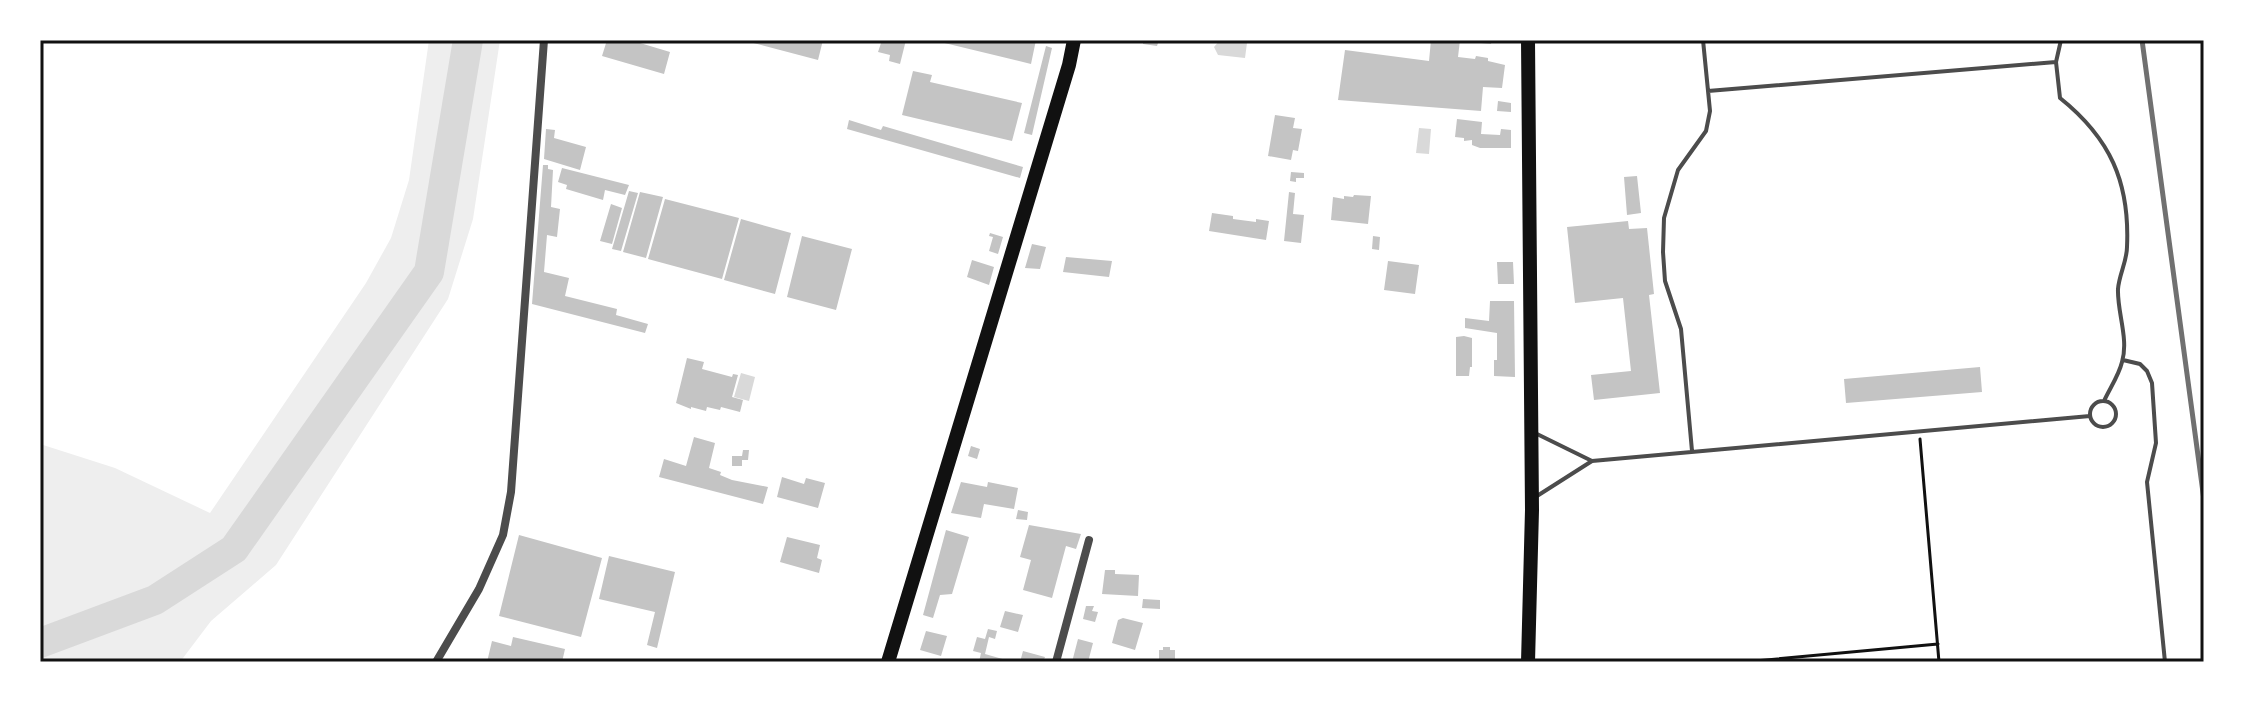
<svg xmlns="http://www.w3.org/2000/svg" width="2244" height="702" font-family="Karla,sans-serif">
  <rect width="100%" height="100%" fill="#fff"/>
  <path fill="#eee" d="M429,40H500L473,219L448,299L276,565L211,621L180,662H40V444L115,468L210,513L366,283L391,238L409,180Z"/>
  <path fill="#d9d9d9" d="M1220,40L1247,43L1245,58L1218,55L1214,47Z
    M1419,128L1431,129L1429,154L1416,153Z
    M741,373L755,377L749,401L734,397Z"/>
  <g fill="none" stroke-linecap="round" stroke-linejoin="round">
    <path stroke="#d9d9d9" stroke-width="30" d="M40,643L155,600L234,549L429,272L468,40"/>
  </g>
  <path fill="#c4c4c4" d="M607,40H630L670,52L664,74L602,56Z
    M742,40H823L818,60Z
    M882,40H906L900,64L889,61L890,55L878,52Z
    M932,40H1036L1031,64Z
    M1143,40H1159L1157,46L1143,44Z
    M1431,40H1460L1458,57L1475,59L1476,56L1488,58V61L1505,65L1502,88L1483,87L1481,111L1338,100L1345,50L1429,61Z
    M1471,40H1492L1491,44L1470,42Z
    M1046,46L1052,48L1032,135L1024,133Z
    M913,71L932,75L930,82L1022,103L1012,141L902,115Z
    M1498,101L1511,103V112L1497,111Z
    M1275,115L1295,118L1293,128L1302,129L1298,151L1293,150L1291,160L1268,156Z
    M1457,119L1482,122L1481,134L1500,135L1501,129L1511,130V148H1480L1472,145V140L1464,141V138L1455,137Z
    M849,120L881,130L883,126L1023,167L1020,178L847,129Z
    M546,129L555,130L554,138L586,147L580,170L544,159Z
    M543,165H548V169L553,170L551,207L560,209L557,237L547,235L544,272L569,278L565,296L617,309L616,315L648,324L645,333L532,304Z
    M562,168L629,185L625,195L605,190L603,200L566,189L567,185L558,182Z
    M1291,172L1304,173V178H1296V182L1290,181Z
    M1637,176L1641,213L1627,215L1624,177Z
    M629,191L638,193L621,251L612,249Z
    M640,192L663,197L646,258L623,252Z
    M1289,192L1295,193L1293,214L1304,215L1301,243L1284,241Z
    M1354,195L1371,196L1368,224L1331,220L1333,197L1344,199V196L1353,197Z
    M665,199L739,218L722,279L648,259Z
    M611,204L622,208L612,244L600,241Z
    M1212,213L1233,216V219L1256,222V219L1269,221L1266,240L1209,231Z
    M741,219L791,233L775,294L724,280Z
    M1628,221L1629,229L1647,228L1654,294L1649,295L1660,393L1594,400L1591,375L1631,371L1623,298L1575,303L1567,227Z
    M990,233L1003,237L998,254L989,251L993,237L989,236Z
    M802,236L852,249L836,310L787,297Z
    M1373,236L1380,237L1379,250L1372,249Z
    M1032,244L1046,247L1040,269L1025,268Z
    M1066,257L1112,261L1109,277L1063,272Z
    M972,260L994,267L989,285L967,277Z
    M1388,261L1419,265L1415,294L1384,290Z
    M1497,262H1513L1514,284H1498Z
    M1490,301H1514L1515,377L1494,376V360H1497V333L1465,328V318L1489,321Z
    M1464,336L1472,338V367H1470L1469,376H1456V337Z
    M687,358L704,362L702,369L732,377L733,374L738,375L732,397L743,400L740,412L721,407L720,410L707,407L706,411L691,407V409L676,403Z
    M1980,367L1982,392L1846,403L1844,379Z
    M694,437L715,443L709,468L721,472L720,475L732,480L768,487L763,504L659,477L664,459L686,466Z
    M971,446L980,449L977,459L968,456Z
    M743,450H749L748,460H742V466H732V456H742Z
    M782,477L804,484L806,478L825,483L818,508L777,497Z
    M961,482L987,487L988,482L1018,488L1014,509L984,504L981,518L951,513Z
    M1018,510L1028,512L1027,520L1016,519Z
    M1029,525L1081,534L1076,549L1066,546L1052,598L1023,590L1031,560L1020,557Z
    M946,530L969,537L952,594L940,595L933,618L923,615Z
    M519,535L602,558L581,637L499,616Z
    M787,537L820,545L817,558L822,560L819,573L780,562Z
    M609,556L675,572L657,648L647,645L655,612L599,599Z
    M1105,570H1115V574L1139,575L1138,596L1102,594Z
    M1143,599L1160,600V609L1142,608Z
    M1086,606H1094L1092,611L1098,612L1095,622L1083,619Z
    M1005,611L1023,615L1018,632L1000,627Z
    M1123,618L1143,623L1135,650L1112,643L1118,620Z
    M988,629L997,631L995,639L989,637L985,654L1013,662H979L981,653L973,651L977,637L985,639Z
    M926,631L947,636L941,656L920,650Z
    M513,637L565,649L562,662H487L492,641L511,646Z
    M1078,639L1093,643L1088,662H1072Z
    M1163,647H1170V650H1175V662H1159V650H1163Z
    M1023,651L1045,657L1043,662H1020Z"/>
  <g fill="none" stroke-linecap="round" stroke-linejoin="round">
    <path stroke="#111" stroke-width="3" d="M1920,439L1939,662
      M1744,662L1938,644"/>
    <path stroke="#4c4c4c" stroke-width="4" d="M2056,62L2061,40
      M1708,91L2056,62L2060,98C2110,138 2130,182 2127,247C2127,261 2119,275 2118,289C2117,312 2129,339 2122,362C2119,375 2110,388 2104,401
      M2123,360L2140,364L2147,371L2152,383L2156,443L2147,482L2165,662
      M2090 414a13 13 0 1 1 26 0a13 13 0 1 1-26 0Z
      M1537,434L1592,461L1537,496
      M1692,451L1681,329L1665,281L1663,252L1664,218L1678,170L1706,131L1710,111L1703,40
      M1592,461L2090,416"/>
    <path stroke="#4c4c4c" stroke-width="8" d="M436,662L479,589L503,535L511,492L544,40
      M1056,662L1089,540"/>
    <path stroke="#111" stroke-width="14" d="M888,662L1069,65L1074,40
      M1528,662L1532,510L1528,40"/>
    <path stroke="#707070" stroke-width="5" d="M2142,40L2204,500"/>
  </g>
  <rect width="2244" height="702" fill="none" stroke="#ffffff" stroke-width="84"/>
  <rect x="42" y="42" width="2160" height="618" fill="none" stroke="#111" stroke-width="3"/>
</svg>
